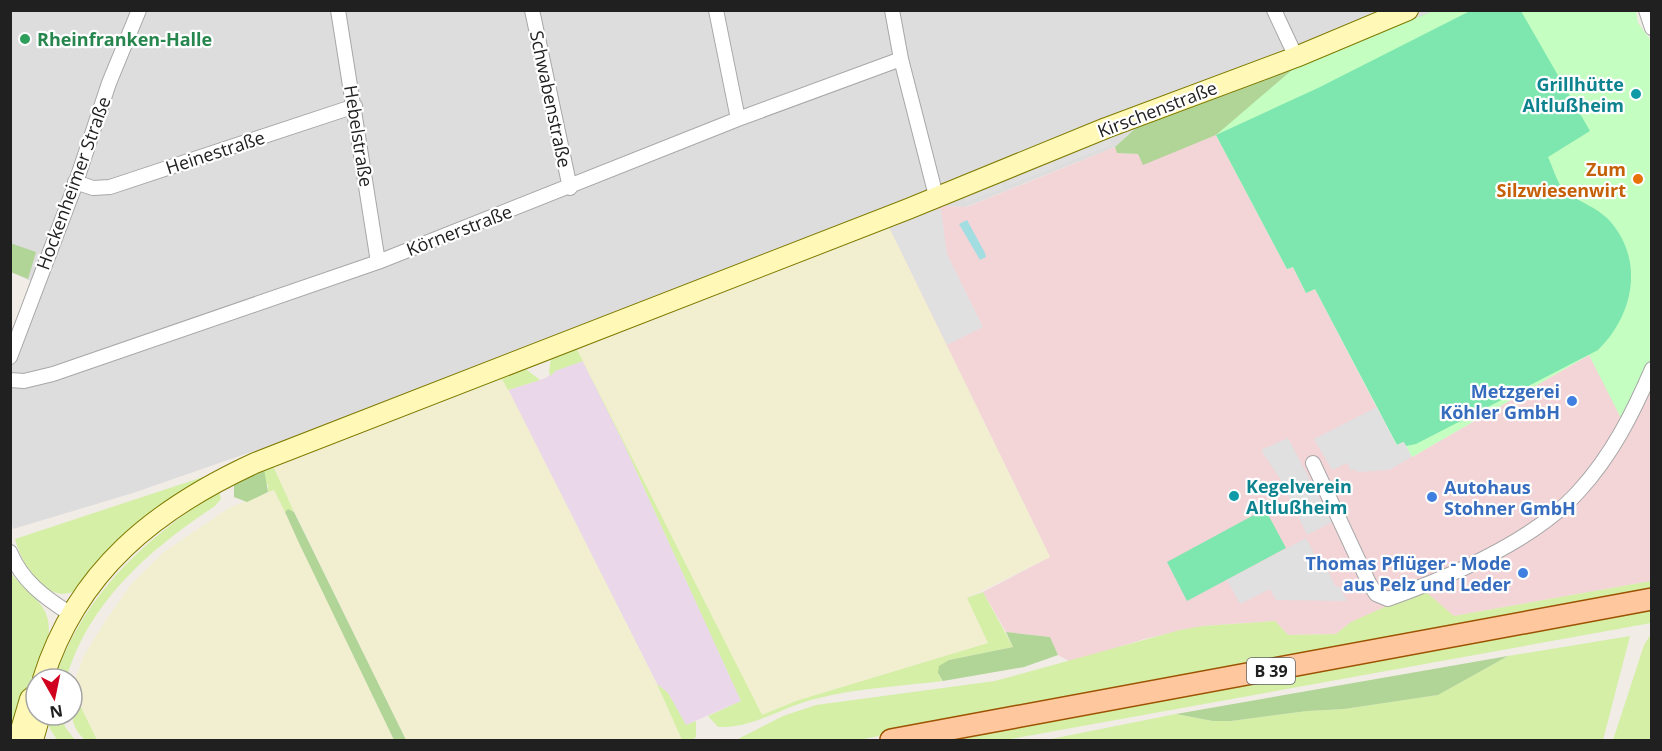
<svg xmlns="http://www.w3.org/2000/svg" width="1662" height="751" font-family="'Open Sans',sans-serif">
  <rect width="100%" height="100%" fill="#f1ece6"/>
  <path fill="#dedddd" d="M11,11H1434L1137,127L1115,147L966,207L936,206L421,393L133,493L13,529L10,516V339L31,281L11,272Z"/>
  <path fill="#f3d4d7" d="M1216,135L1287,269L1292,266L1315,289L1396,445L1412,457L1589,355L1630,433L1651,389V581L1454,616L1351,622L1336,634L1288,635L1275,621L1203,626L1144,639L1071,662L1058,655L1050,637L1006,632L983,592L1050,557L889,227L936,206L967,207L1115,147L1118,153L1138,154L1143,164Z"/>
  <path fill="#ebd7ea" d="M583,361L624,444L741,701L686,725L668,693L657,684L508,390L546,378L555,371Z"/>
  <path fill="#f1efcf" d="M889,227L1050,557L967,598L988,643L814,696L762,716L576,348Z
    M503,379L657,684L682,740H406L272,466Z
    M274,490L394,740H97L72,689L83,657L106,620L132,583L164,552L229,508Z"/>
  <path fill="#d5efa7" d="M576,348L583,361L762,715L796,701L988,643L967,598L983,592L1013,647L949,660L938,673L943,681C902,686 859,688 819,698C785,705 753,729 718,727L708,716L741,701L624,444L583,361L555,371L551,376L549,372L551,357Z
    M521,368L527,370L540,380L508,390L502,379L273,466L294,512L288,509L285,512L274,490L268,492V484L234,485L240,478Z
    M206,476L165,505L75,591C45,605 21,563 15,539Z
    M219,491L221,499L215,506C150,549 89,601 66,679H55C82,595 147,537 219,491Z
    M10,572C28,595 54,605 48,637L13,740H10Z
    M1651,581V592L858,740H736L783,716L816,705L995,681L1180,630L1203,626L1275,621L1288,635L1336,634L1351,622L1389,605L1426,592L1454,616Z
    M1651,609V623L1005,740H946Z
    M1651,634V740H1613L1644,645Z
    M1630,636L1603,740H1046L1176,714L1213,721H1231L1307,711L1344,709L1438,695L1508,656Z
    M657,684L668,693L686,725L696,721V737L692,740H682Z
    M72,689L97,740H85C68,725 72,709 72,689Z
    M48,715H62L65,727L75,740H57L49,727Z"/>
  <path fill="#b1d497" d="M1434,11L1216,135L1143,165L1138,154L1117,153L1115,147L1137,127Z
    M10,243L36,252L28,279L11,272Z
    M264,469L268,492L247,502L234,497V485L241,479Z
    M288,509L294,512L406,740H394L299,543L285,512Z
    M1006,632L1050,637L1058,655L1024,667L943,681L938,673L939,666L949,660L1013,647Z
    M1508,656L1438,695L1344,709L1307,711L1231,721H1213L1176,714Z"/>
  <path fill="#c4fec0" d="M1434,11H1636L1638,23L1652,42V389L1629,434L1589,355L1412,457L1404,442L1397,445L1315,289L1306,293L1293,267L1287,269L1216,135L1299,64Z"/>
  <path fill="#7de7af" d="M1470,11H1521L1590,131L1548,157C1553,168 1557,182 1564,191C1568,196 1596,207 1607,218C1645,257 1635,314 1598,350L1416,444L1406,446L1403,442L1397,445L1315,289L1306,293L1293,267L1287,269L1216,135L1318,88Z
    M1265,509L1286,548L1187,601L1167,562Z"/>
  <path fill="#e0e0e0" d="M1106,128L1112,145L1058,166L1052,157L1056,167L1007,186L1003,177L1000,178L1004,188L966,202L960,185Z
    M941,209L947,254L983,327L947,345L889,227L922,212Z
    M1377,407L1396,445L1404,442L1412,457L1389,470L1357,472L1355,469L1351,471L1347,463L1332,470L1314,439Z
    M1288,438L1332,522L1307,535L1282,482L1261,450Z
    M1306,538L1318,561L1323,559L1335,586L1340,587L1347,601L1276,600L1270,589L1240,604L1227,580Z"/>
  <path fill="#a2dde2" d="M967,220L985,253L986,257L980,260L959,224Z"/>
  <g fill="none" stroke-linecap="round" stroke-linejoin="round">
    <defs>
      <path id="street" d="M338,10L378,262
        M532,10L570,188
        M716,10L738,119
        M892,10L901,59L936,196
        M1274,10L1296,57
        M1646,10L1652,28
        M75,182L93,188L110,187L355,106
        M10,357L73,191L109,83L139,10
        M10,380L24,381L53,374L378,262L738,119L901,59
        M1313,463L1369,583L1376,594L1388,599C1449,577 1535,540 1579,491C1612,455 1633,413 1652,369
        M10,552C22,581 44,597 69,613"/>
      <path id="secondary" d="M43,679C77,571 155,509 255,463L908,209L1106,128L1296,57L1408,10
        M18,740L30,699L36,694
        M33,740L40,715"/>
      <path id="primary" d="M891,740L1652,599"/>
    </defs>
    <use href="#street" stroke="#a7a7a7" stroke-width="16"/>
    <use href="#secondary" stroke="#7e7a00" stroke-width="22"/>
    <use href="#primary" stroke="#9c5200" stroke-width="24"/>
    <use href="#street" stroke="#fff" stroke-width="14"/>
    <use href="#secondary" stroke="#fff8b6" stroke-width="20"/>
    <use href="#primary" stroke="#ffc79d" stroke-width="21"/>
  </g>
  <circle fill="#2e9e5b" stroke="#fff" stroke-width="2" cx="25" cy="39" r="6"/>
  <g fill="#0f9aa8" stroke="#fff" stroke-width="2">
    <circle cx="1636" cy="94" r="6"/>
    <circle cx="1234" cy="496" r="6"/>
  </g>
  <circle fill="#e8710a" stroke="#fff" stroke-width="2" cx="1638" cy="179" r="6"/>
  <g fill="#3f7fe0" stroke="#fff" stroke-width="2">
    <circle cx="1572" cy="401" r="6"/>
    <circle cx="1432" cy="497" r="6"/>
    <circle cx="1523" cy="573" r="6"/>
  </g>
  <g text-anchor="middle" dominant-baseline="central" stroke-width="4.5" stroke-linejoin="round" paint-order="stroke">
    <rect fill="#fff" stroke="#636363" stroke-width="1.5" x="1247" y="658" width="48" height="26" rx="4.5"/>
    <g font-size="16" font-weight="bold" fill="#202020">
      <text x="1271" y="671">B 39</text>
    </g>
    <g font-size="18" font-weight="bold" fill="#27864d" stroke="#fff" text-anchor="start">
      <text x="37" y="39">Rheinfranken-Halle</text>
    </g>
    <g font-size="18" font-weight="bold" fill="#0d838f" stroke="#fff" text-anchor="end">
      <text x="1624" y="84">Grillhütte<tspan x="1624" dy="21">Altlußheim</tspan></text>
      <text x="1246" y="486" text-anchor="start">Kegelverein<tspan x="1246" dy="21">Altlußheim</tspan></text>
    </g>
    <g font-size="18" fill="#202020" stroke="#fff">
      <text transform="translate(551 99) rotate(78)">Schwabenstraße</text>
      <text transform="translate(1157 109) rotate(-21)">Kirschenstraße</text>
      <text transform="translate(359 136) rotate(81)">Hebelstraße</text>
      <text transform="translate(215 152) rotate(-18)">Heinestraße</text>
      <text transform="translate(73 183) rotate(-70)">Hockenheimer Straße</text>
      <text transform="translate(459 230) rotate(-21)">Körnerstraße</text>
    </g>
    <g font-size="18" font-weight="bold" fill="#c56008" stroke="#fff" text-anchor="end">
      <text x="1626" y="169">Zum<tspan x="1626" dy="21">Silzwiesenwirt</tspan></text>
    </g>
    <g font-size="18" font-weight="bold" fill="#366cbe" stroke="#fff" text-anchor="end">
      <text x="1560" y="391">Metzgerei<tspan x="1560" dy="21">Köhler GmbH</tspan></text>
      <text x="1444" y="487" text-anchor="start">Autohaus<tspan x="1444" dy="21">Stohner GmbH</tspan></text>
      <text x="1511" y="563">Thomas Pflüger - Mode<tspan x="1511" dy="21">aus Pelz und Leder</tspan></text>
    </g>
  </g>
  <rect width="1662" height="751" fill="none" stroke="#202020" stroke-width="24"/>
  <g transform="translate(54 697) rotate(171)"><circle r="28" fill="#ffffff" stroke="#a6a6a6" stroke-width="1.5"/>
  <path d="M0-4.5L10 22L0 15L-10 22Z" fill="#d0001e"/>
  <text y="-9" font-size="16" font-weight="bold" text-anchor="middle" fill="#202020">N</text>
  </g>
</svg>
